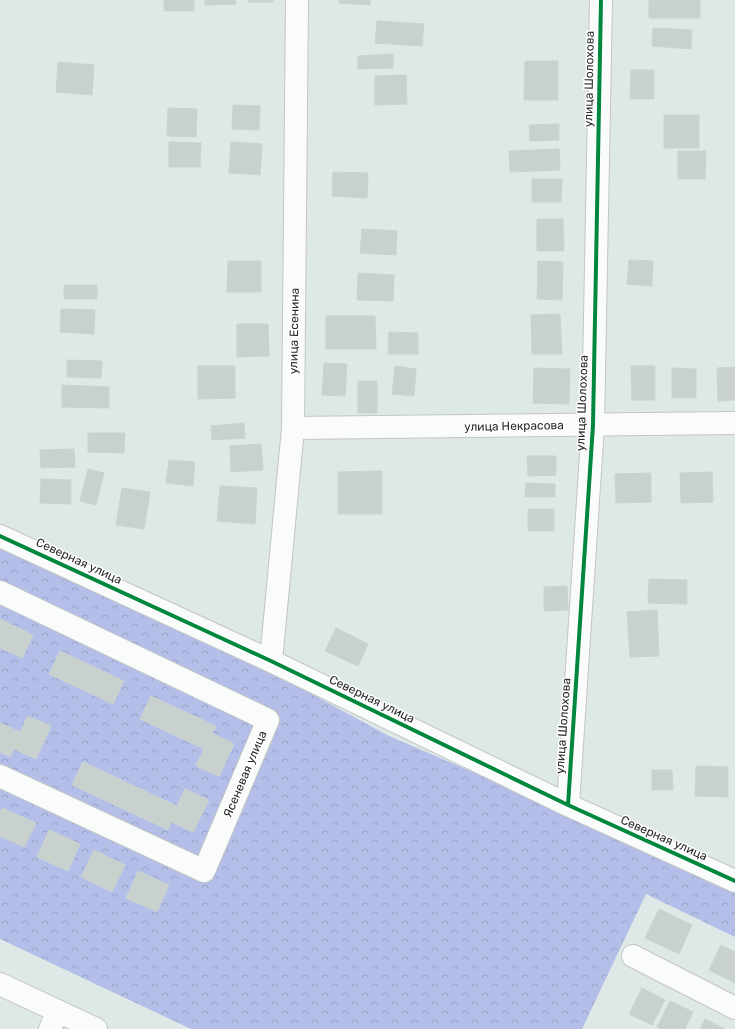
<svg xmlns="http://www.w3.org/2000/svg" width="735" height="1029" font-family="Rubik,sans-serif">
  <defs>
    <pattern id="forest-crowns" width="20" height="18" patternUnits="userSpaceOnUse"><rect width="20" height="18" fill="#b3bfe8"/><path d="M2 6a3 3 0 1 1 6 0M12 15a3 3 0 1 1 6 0" fill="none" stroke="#9aa4c7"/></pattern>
  </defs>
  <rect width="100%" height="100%" fill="#dee8e6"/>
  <path fill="url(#forest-crowns)" d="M0,532L138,600L389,736L735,885V937L646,894L582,1029H191L0,939Z"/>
  <path fill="#c9d1cf" stroke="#cad3d1" d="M164,0H194V11H164Z
    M205,0H236V4L205,5Z
    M248,0H273V2H248Z
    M339,0H371L370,5L339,3Z
    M649,0H700V18H649Z
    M377,21L424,24L422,46L375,43Z
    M653,28L692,30L691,49L652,46Z
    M393,54V68L358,69V56Z
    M525,61H558V100H524Z
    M58,62L94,65L92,95L56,92Z
    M631,70H654V99H630Z
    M406,75L407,104L375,105V76Z
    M233,105L260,106L259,130L232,129Z
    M168,108L197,109L196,137L167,136Z
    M664,115H699V148H664Z
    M559,124V140L530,141L529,125Z
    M169,142L201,143L200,167H169Z
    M231,142L262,144L260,175L229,173Z
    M559,149L560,170L510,172L509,151Z
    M678,151H706L705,179H678Z
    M333,172L368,173L367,198L332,196Z
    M532,179H562L561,202H532Z
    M537,219H563L564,251H537Z
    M362,229L397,231L396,255L360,253Z
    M629,260L653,261L652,286L627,284Z
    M228,261H261V292H227Z
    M538,261L563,262L562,300L537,299Z
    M358,273L394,275L393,301L357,300Z
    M64,285H97V299H64Z
    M61,309L95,310L94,334L60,332Z
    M560,314L562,354H532L531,315Z
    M326,316H375L376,349H326Z
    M237,324H268L269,356L237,357Z
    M389,332L418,333V354H388Z
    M67,360L102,361L101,378L67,377Z
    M324,363L347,364L345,396L322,395Z
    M198,366H235V398L198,399Z
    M395,366L416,369L414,396L392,394Z
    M631,366H655V400H632Z
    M735,367V400L718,401L717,368Z
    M534,368L570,369L569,404L533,403Z
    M672,368L696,369V398H672Z
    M358,381H377V413H358Z
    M62,385L109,387V408L62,407Z
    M244,423L245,438L212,440L211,426Z
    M88,433H125L124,453L88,452Z
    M261,444L263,470L231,472L230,446Z
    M74,449L75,467L41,468L40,450Z
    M527,456H556V475L528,476Z
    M169,460L195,462L193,486L166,483Z
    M88,469L104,473L96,505L80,501Z
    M382,471V514H338V472Z
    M712,472L713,502L681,503L680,473Z
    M651,473V502L616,503L615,474Z
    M41,479L71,480V504L40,503Z
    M526,483L555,484V497H525Z
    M220,486L257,488L255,524L217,521Z
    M122,488L150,492L144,529L116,525Z
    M528,509H554V531H528Z
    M649,579L687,580V604L648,603Z
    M567,586L568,610L544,611V587Z
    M657,610L659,656L630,657L627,612Z
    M0,619L33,635L22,658L0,648Z
    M336,628L368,644L358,666L325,651Z
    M60,651L124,681L113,704L49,674Z
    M151,696L216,726L212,733L234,744L219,776L196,766L204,749L140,719Z
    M28,716L51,726L36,759L14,749L10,757L0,752V723L20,732Z
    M83,762L177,806L185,789L209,800L193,832L171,822L168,830L72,785Z
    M696,766L728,767V797L695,796Z
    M652,770H672L673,790H652Z
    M2,808L36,823L24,847L0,836V813Z
    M49,830L80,844L68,871L37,857Z
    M94,850L125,865L112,892L81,877Z
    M138,871L169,885L157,912L126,898Z
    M659,909L692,925L679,954L645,938Z
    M721,945L735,952V983L709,970Z
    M642,988L665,1000L652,1025L629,1014Z
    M670,1001L693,1012L685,1029H662L657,1027Z
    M705,1019L725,1029H700Z"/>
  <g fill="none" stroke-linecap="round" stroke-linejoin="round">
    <defs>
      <path id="minor" d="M293,428L735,423
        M0,536L271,661L568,805L735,881
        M0,592L268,720L204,871L0,776
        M271,661L293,428L297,0
        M568,805L593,425L601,0
        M633,956L735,1008
        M0,984L96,1029
        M50,1029L58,1011"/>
    </defs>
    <use href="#minor" stroke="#c4c5c4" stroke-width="24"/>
    <use href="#minor" stroke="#fafcfb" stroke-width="22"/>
    <defs>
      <path id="cycleway" d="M0,536L271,661L568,805L735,881
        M568,805L593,425L601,0"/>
    </defs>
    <use href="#cycleway" stroke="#fff" stroke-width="6"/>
    <use href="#cycleway" stroke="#00873e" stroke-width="4"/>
  </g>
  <g text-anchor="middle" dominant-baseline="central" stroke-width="3" stroke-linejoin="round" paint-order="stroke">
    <g font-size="12" fill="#292929" stroke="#fff">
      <text transform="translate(589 79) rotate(-89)">улица Шолохова</text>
      <text transform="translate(294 331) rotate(-89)">улица Есенина</text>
      <text transform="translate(582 403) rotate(-88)">улица Шолохова</text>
      <text transform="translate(514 426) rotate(-1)">улица Некрасова</text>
      <text transform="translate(79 561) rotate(25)">Северная улица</text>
      <text transform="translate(372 699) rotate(26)">Северная улица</text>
      <text transform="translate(563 726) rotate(-86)">улица Шолохова</text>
      <text transform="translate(245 774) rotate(-67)">Ясеневая улица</text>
      <text transform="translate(664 838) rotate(24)">Северная улица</text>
    </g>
  </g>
</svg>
